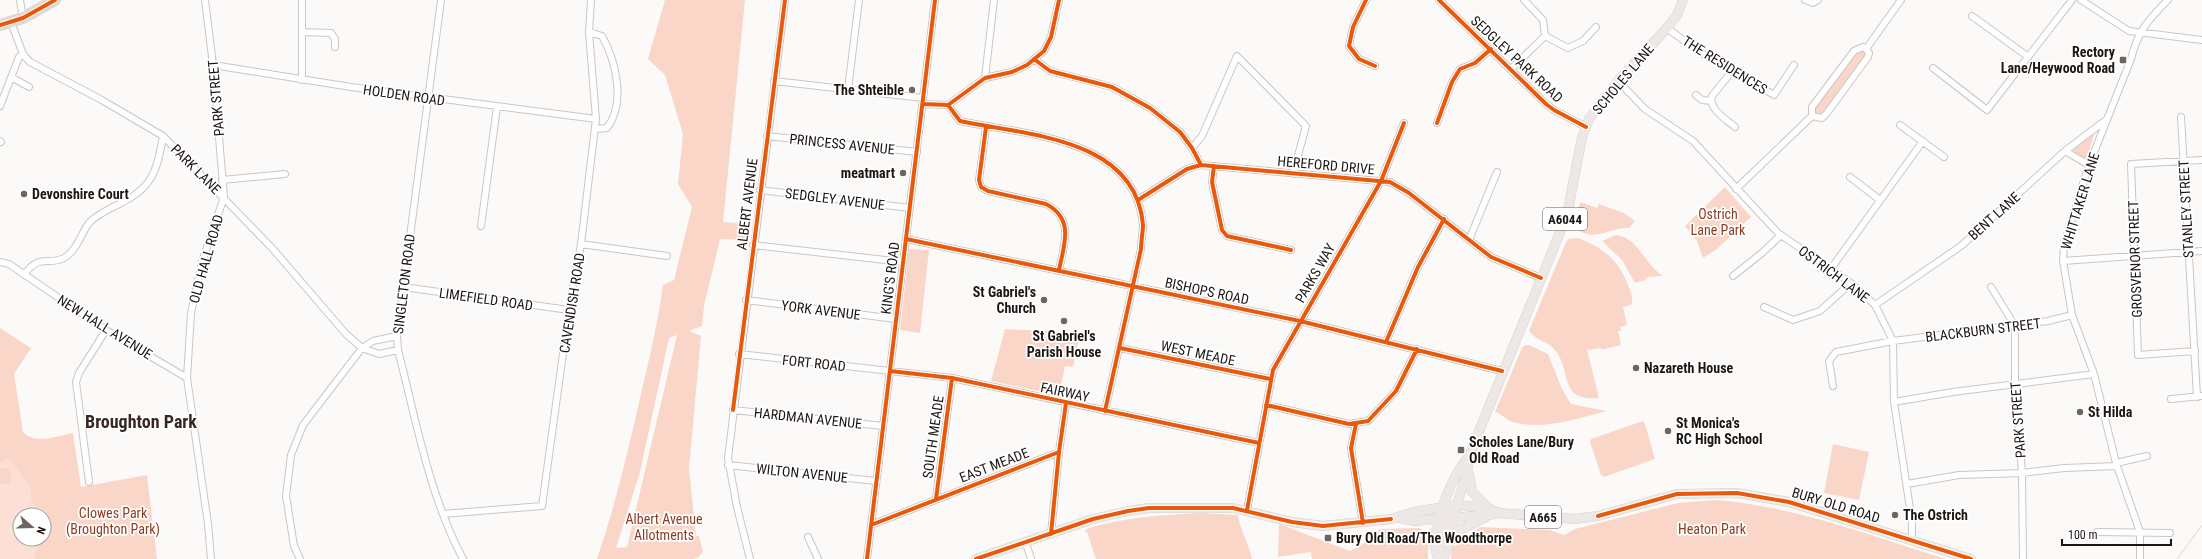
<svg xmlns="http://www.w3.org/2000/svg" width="2202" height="559" font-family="'Roboto Condensed',sans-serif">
  <rect width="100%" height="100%" fill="#fcfaf8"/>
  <path fill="#fad6c9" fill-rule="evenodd" d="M665,0H745L723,222L749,224L748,240L720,239L704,306L702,326L689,331L701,336L689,469L696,536H699L703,552L698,558L693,559H597C615,506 628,452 640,398C649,360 658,323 663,285L674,280L692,207L678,184L683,134L665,75L648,59ZM677,335L627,547L616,548L640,472L669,338Z
    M1859,51H1865L1866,54L1865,57L1823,114L1816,115L1815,109Z
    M2093,132L2094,135L2086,161L2071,149Z
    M1725,187L1751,217L1717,249L1703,258L1697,241L1685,226Z
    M1580,202L1597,208L1599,204L1624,213L1635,221L1629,228C1607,227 1593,245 1574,226Z
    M1616,235C1638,237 1645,265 1663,276L1648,277L1645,280L1635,283L1622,260L1602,241Z
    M1578,238C1602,247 1619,260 1628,285C1631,292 1634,298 1631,305L1623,307L1627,325L1620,327L1621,331H1618L1621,345L1601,350V348L1587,350L1599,398C1557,402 1573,370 1554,349C1547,341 1535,340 1529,331L1566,242L1568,239Z
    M909,249L929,250L920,333L900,330Z
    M0,328L31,348L14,374L23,432C36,445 56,436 73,433L81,487L147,475L157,559H0ZM20,515H44V539H20Z
    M1005,329L1080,333L1073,367L1065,366L1059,395L1051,385L1046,384L1052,394L991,381Z
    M1525,345H1529L1548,354L1562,389L1571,404L1607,411C1578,418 1543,431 1513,422C1506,420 1502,414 1495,412L1522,348Z
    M1643,421L1645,424L1655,459L1604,477L1601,475L1590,442L1591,439Z
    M1833,444L1869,452L1859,500L1824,493Z
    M1716,500C1795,506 1871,536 1946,559H1451L1452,548L1480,527L1550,530L1564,535L1575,529L1678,503Z
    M1201,513L1238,515C1240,530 1249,544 1252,559H1096L1087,532H1085L1086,529C1124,517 1161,515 1201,513Z
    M1279,524L1350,551L1366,542L1380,529L1420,528L1429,536L1428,559H1312L1311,552L1278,557Z"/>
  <path fill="#fedfd5" d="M9,459L31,487V501L47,517L44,526V515H20V539H40L34,559H0V484H9C13,477 12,474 7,468L0,467V462Z"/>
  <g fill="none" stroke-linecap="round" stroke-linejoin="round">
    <defs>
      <path id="street" d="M20,0L23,18
        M205,0L213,65L224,197L202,262L191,313L187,378L208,524L211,559
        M441,0L397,336L398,350C416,420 429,495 463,559
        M1366,0L1353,27L1349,46L1359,59L1375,66
        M1439,0L1546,104L1554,110L1586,127
        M1524,0L1543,20L1545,36L1568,48L1583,41L1596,27
        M1805,0L1813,3L1818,0
        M2081,0L2129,31L2202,40
        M302,1V80
        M1972,16L2027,56
        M11,22L23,54L30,62L100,99L163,136L272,248L346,334L362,348L379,354L398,350
        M1667,28L1698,51L1774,95L1794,65
        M302,32L331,33L335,39V47
        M589,32L602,36C616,61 626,103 607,128L595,129
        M1866,49L1901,0
        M1034,59L1050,71L1112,87L1150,108L1180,132L1192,148L1201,165
        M213,65L351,87L596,119
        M1933,68L1987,110L2072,0
        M1511,69L1545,36
        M1733,70L1712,96C1708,109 1727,120 1735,127
        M13,78L29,87
        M985,78L994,0
        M774,81L923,98
        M1618,81L1645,109L1693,141L1778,233L1851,283L1875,305L1893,341L1894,402L1912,522V540
        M848,89L859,0
        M1696,95L1702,100L1711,101
        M923,104L948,105L985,78L1012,72L1027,65L1044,51L1051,37L1059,0
        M948,105L960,121C1025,135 1136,137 1143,225C1143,232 1141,241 1141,249L1105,411
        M0,106L19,57L23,54
        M1812,116L1822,118L1827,113L1868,57L1869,53L1866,49
        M1812,116V107L1854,51L1863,47L1866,49
        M2181,117L2197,397
        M1437,123L1452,82L1460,69L1475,63L1491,49
        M1900,125L1944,157
        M986,127L979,180L981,187L988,191L1046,204C1075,219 1064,245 1059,270
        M767,136L917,152
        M0,141L1,142
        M1192,148L1202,136L1237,56L1306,126L1293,174
        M2065,151L2089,165
        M1214,166L1212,182L1222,230L1227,236L1291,250
        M1850,177L1880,200
        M222,180L285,174
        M1736,189L1812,116
        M760,190L910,208
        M1138,200L1187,169L1201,165L1390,182L1409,193L1491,257L1541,278
        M481,226L497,107
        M906,239L1300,321L1502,371
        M1469,240L1497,172
        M581,244L667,256
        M753,245L903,262
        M2063,261L2202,251
        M0,262L9,264L106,330L187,378
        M1830,270L1923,141
        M24,275C39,253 48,266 64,258C77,251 81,233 89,223C96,215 107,210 117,205C152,189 157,172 163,136
        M1733,276L1762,253L1781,235
        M403,287L569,310
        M1991,287L2015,326V385L2022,473L2023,559
        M746,300L896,319
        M1875,305L1961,246L2065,151L2106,120
        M1764,307L1793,320L1820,311L1851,283
        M1386,342L1418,267L1444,219
        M1120,348L1270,379
        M2195,351L2138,355L2131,164L2202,160
        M739,354L952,378L1259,443
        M1833,386L1829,361L1836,352L1893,341L2048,321L2072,315
        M2171,399L2202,396
        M1894,402L1953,392L2094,374
        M1266,405L1349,424L1368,421L1396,391L1417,349
        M733,410L883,426
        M1356,424L1351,448L1363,523
        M2116,463L2147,456
        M728,465L876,481
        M89,482L76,382L79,373L106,330
        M1907,484L1959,475L2022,473L2064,468L2117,466
        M936,499L952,378
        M1247,510L1273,370L1381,181L1404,123
        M443,514L542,506L569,310L581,244L596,119L589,32L591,0
        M871,525L1059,452
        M2097,532L2170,533
        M1051,534L1059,452L1066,403
        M808,537L818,559
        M1026,543L1031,559
        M300,559L294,546L286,496L291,455L303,425L362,348L373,341L397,336
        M750,559L737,507L728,458L785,0
        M867,559L935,0
        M2140,559V532L2116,463L2094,374L2072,315L2063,261L2064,244L2089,165L2131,59C2138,31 2148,20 2168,0"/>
      <path id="primary" d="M1469,474L1472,492L1487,507
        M1400,518L1414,521L1489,515L1499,513
        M1451,540L1460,530L1486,517
        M1438,555L1449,513
        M976,559L1093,519L1128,511L1149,508H1233L1292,522L1323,526L1391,519L1414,512L1457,505L1488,508L1499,513L1575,519L1598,516L1677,494L1737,493L1789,502L1971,559
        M1438,559C1437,554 1435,549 1435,544C1435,519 1453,474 1469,456L1567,215L1582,137L1589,119L1618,81L1667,28L1677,15L1683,0
        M1443,559C1452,542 1453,523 1457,505C1461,488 1469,474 1469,456"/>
      <path id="highway" d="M0,25L23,18L55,0"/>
    </defs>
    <use href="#street" stroke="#cac6c4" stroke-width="8"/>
    <use href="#primary" stroke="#d5d3d2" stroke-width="10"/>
    <use href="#highway" stroke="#d5d3d2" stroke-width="12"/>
    <use href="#street" stroke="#fffefe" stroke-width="6"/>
    <use href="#primary" stroke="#ede8e6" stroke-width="9"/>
    <use href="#highway" stroke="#e2d9d6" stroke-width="11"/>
    <path stroke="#d7d5d4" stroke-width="1" d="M2177,559L2202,525"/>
    <defs>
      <path id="cycleway" d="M1366,0L1353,27L1349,46L1359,59L1375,66
        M1439,0L1546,104L1554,110L1586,127
        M0,25L23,18L55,0
        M1034,59L1050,71L1112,87L1150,108L1180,132L1192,148L1201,165
        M923,104L948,105L985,78L1012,72L1027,65L1044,51L1051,37L1059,0
        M948,105L960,121C1025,135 1136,137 1143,225C1143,232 1141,241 1141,249L1105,411
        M1437,123L1452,82L1460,69L1475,63L1491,49
        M986,127L979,180L981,187L988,191L1046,204C1075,219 1064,245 1059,270
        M1214,166L1212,182L1222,230L1227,236L1291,250
        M1138,200L1187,169L1201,165L1390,182L1409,193L1491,257L1541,278
        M906,239L1300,321L1502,371
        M1386,342L1418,267L1444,219
        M1120,348L1270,379
        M890,371L952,378L1259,443
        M1266,405L1349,424L1368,421L1396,391L1417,349
        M733,410L785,0
        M1356,424L1351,448L1363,523
        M936,499L952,378
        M1247,510L1273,370L1381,181L1404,123
        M1598,516L1677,494L1737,493L1789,502L1971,559
        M871,525L1059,452
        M1051,534L1059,452L1066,403
        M867,559L935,0
        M976,559L1093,519L1128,511L1149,508H1233L1292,522L1323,526L1391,519"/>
    </defs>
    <use href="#cycleway" stroke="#fff" stroke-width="6"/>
    <use href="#cycleway" stroke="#e8590c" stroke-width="4"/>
  </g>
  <g fill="#6a6663" stroke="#fff" stroke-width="1.5">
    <rect x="2119" y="56" width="8" height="8" rx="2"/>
    <circle cx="912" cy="90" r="4"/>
    <circle cx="903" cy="173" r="4"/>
    <circle cx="24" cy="194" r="4"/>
    <circle cx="1044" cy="300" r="4"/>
    <circle cx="1064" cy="321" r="4"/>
    <circle cx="1636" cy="368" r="4"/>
    <circle cx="2080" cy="412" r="4"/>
    <circle cx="1668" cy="431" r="4"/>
    <rect x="1457" y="446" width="8" height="8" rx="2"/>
    <circle cx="1895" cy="515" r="4"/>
    <rect x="1324" y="534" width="8" height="8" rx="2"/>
  </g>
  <g text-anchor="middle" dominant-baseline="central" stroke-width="3.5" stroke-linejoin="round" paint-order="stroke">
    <g fill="#fff" stroke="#605c5a" stroke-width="1">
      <rect x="1543" y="208" width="44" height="22" rx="3"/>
      <rect x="1525" y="506" width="36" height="22" rx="3"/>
    </g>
    <g font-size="13" font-weight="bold" fill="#1c1613">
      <text x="1565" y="219">A6044</text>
      <text x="1543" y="517">A665</text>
    </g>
    <g font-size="14" font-weight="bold" fill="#1c1613" stroke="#fff" text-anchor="start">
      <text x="2115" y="52" text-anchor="end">Rectory<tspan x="2115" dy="16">Lane/Heywood Road</tspan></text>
      <text x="904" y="90" text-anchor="end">The Shteible</text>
      <text x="895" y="173" text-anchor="end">meatmart</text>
      <text x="32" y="194">Devonshire Court</text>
      <text x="1036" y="292" text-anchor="end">St Gabriel's<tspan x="1036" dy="16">Church</tspan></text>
      <text x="1064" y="336" text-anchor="middle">St Gabriel's<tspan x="1064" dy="16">Parish House</tspan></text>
      <text x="1644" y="368">Nazareth House</text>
      <text x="2088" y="412">St Hilda</text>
      <text x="1676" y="423">St Monica's<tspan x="1676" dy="16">RC High School</tspan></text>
      <text x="1469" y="442">Scholes Lane/Bury<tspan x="1469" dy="16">Old Road</tspan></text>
      <text x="1903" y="515">The Ostrich</text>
      <text x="1336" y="538">Bury Old Road/The Woodthorpe</text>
    </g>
    <g font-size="14" fill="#1c1613" stroke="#fff">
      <text transform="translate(1517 59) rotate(43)">SEDGLEY PARK ROAD</text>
      <text transform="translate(1725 65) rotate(32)">THE RESIDENCES</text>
      <text transform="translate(1623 79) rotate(-50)">SCHOLES LANE</text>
      <text transform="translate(404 95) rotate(8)">HOLDEN ROAD</text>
      <text transform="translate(216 98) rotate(-95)">PARK STREET</text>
      <text transform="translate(842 144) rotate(6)">PRINCESS AVENUE</text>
      <text transform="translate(1326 165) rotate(5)">HEREFORD DRIVE</text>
      <text transform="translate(196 169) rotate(45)">PARK LANE</text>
      <text transform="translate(835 199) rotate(7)">SEDGLEY AVENUE</text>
      <text transform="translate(2080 201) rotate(-73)">WHITTAKER LANE</text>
      <text transform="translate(747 204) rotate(-83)">ALBERT AVENUE</text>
      <text transform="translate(2186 209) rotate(-93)">STANLEY STREET</text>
      <text transform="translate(1994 216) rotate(-42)">BENT LANE</text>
      <text transform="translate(206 259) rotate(-74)">OLD HALL ROAD</text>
      <text transform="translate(2135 259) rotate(-92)">GROSVENOR STREET</text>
      <text transform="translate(1315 273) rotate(-60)">PARKS WAY</text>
      <text transform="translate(1834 274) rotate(37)">OSTRICH LANE</text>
      <text transform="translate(890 278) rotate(-83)">KING'S ROAD</text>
      <text transform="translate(404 284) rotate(-83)">SINGLETON ROAD</text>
      <text transform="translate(1207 291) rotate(12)">BISHOPS ROAD</text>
      <text transform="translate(486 299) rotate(8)">LIMEFIELD ROAD</text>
      <text transform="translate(572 303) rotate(-81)">CAVENDISH ROAD</text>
      <text transform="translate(821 310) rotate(7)">YORK AVENUE</text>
      <text transform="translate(105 327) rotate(32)">NEW HALL AVENUE</text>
      <text transform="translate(1983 330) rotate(-7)">BLACKBURN STREET</text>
      <text transform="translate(1198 353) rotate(12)">WEST MEADE</text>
      <text transform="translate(814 363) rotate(6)">FORT ROAD</text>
      <text transform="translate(1065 392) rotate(12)">FAIRWAY</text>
      <text transform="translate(808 418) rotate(6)">HARDMAN AVENUE</text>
      <text transform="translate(2018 420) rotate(-94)">PARK STREET</text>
      <text transform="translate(933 437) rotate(-82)">SOUTH MEADE</text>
      <text transform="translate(994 465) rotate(-21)">EAST MEADE</text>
      <text transform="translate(802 473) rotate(6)">WILTON AVENUE</text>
      <text transform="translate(1836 505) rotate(17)">BURY OLD ROAD</text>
    </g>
    <g font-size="14" fill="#8c3c21" stroke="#fff">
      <text x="1718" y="214">Ostrich<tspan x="1718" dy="16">Lane Park</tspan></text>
      <text x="113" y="513">Clowes Park<tspan x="113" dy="16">(Broughton Park)</tspan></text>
      <text x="664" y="519">Albert Avenue<tspan x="664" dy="16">Allotments</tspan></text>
      <text x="1712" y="529">Heaton Park</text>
    </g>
    <g font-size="18" font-weight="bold" fill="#372824" stroke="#fff">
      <text x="141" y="421">Broughton Park</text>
    </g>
  </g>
  <g transform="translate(32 527) rotate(110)"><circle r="19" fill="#ffffff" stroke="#a4a2a1"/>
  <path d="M0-3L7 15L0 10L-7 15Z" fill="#6a6663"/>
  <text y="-6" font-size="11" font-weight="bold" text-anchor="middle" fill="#1c1613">N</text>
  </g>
  <path d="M2062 539v6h109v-6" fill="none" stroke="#1c1613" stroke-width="2"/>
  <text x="2068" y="539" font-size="12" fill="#1c1613" stroke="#ffffff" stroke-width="3" paint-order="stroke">100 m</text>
</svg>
